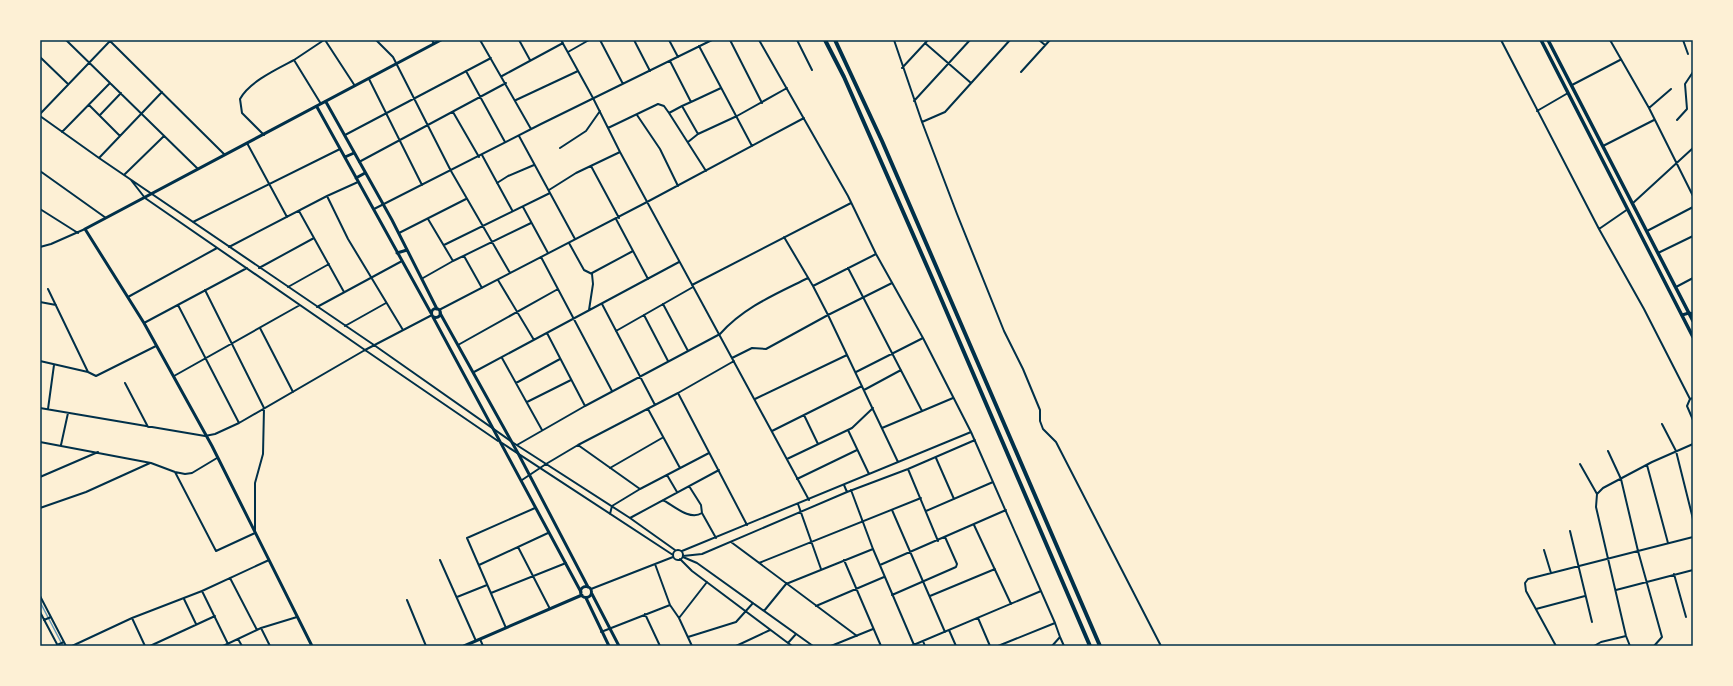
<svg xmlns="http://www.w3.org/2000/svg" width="1733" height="686" font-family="Arial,sans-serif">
  <rect width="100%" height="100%" fill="#fdf0d5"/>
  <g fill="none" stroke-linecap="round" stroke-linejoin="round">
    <path stroke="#669bbc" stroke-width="1.5" d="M40,602L63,646"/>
    <path stroke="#003049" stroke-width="2" d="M66,40L198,169
      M109,40L225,155
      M325,40L355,86
      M376,40L393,57L451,171L510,273
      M432,40L434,44
      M480,40L531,129
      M519,40L530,60
      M561,40L593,98L620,152L809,500
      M600,40L623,84
      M634,40L650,71
      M669,40L678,57
      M730,40L762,103
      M759,40L848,196L876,254L923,338L971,432L1055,623L1060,637L1052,646
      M797,40L812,70
      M894,40L922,122L957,214L1004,331L1023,369L1040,410V421L1043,429L1056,442L1161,646
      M1039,40L1045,45
      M1501,40L1599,229L1644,309L1690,399
      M1610,40L1649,108L1693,196
      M1683,40L1688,54
      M925,43L971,83
      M699,46L752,146
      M568,52L589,40
      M40,57L68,84
      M670,61L691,102L721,88
      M902,68L928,40
      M466,71L505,142
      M1021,72L1050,40
      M502,76L563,43
      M369,79L422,185
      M1572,85L1620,60
      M516,100L578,71
      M914,101L970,40
      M691,102L682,106L698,134L737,116L787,88
      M321,104L294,60L324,40
      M89,105L120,136
      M1649,108L1671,89
      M1537,111L1568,93
      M453,112L479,157
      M669,113L706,171
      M40,114L110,41
      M100,115L121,93
      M637,115L660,149L678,186
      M40,116L99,158L374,345L512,442L630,518L675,550
      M1677,120L1687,109L1685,84L1693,72
      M922,122L945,112L1010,40
      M608,128L658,104L664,106L669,113L682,106
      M62,132L110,83
      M264,135L242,113L240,99C249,82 277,69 294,60
      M345,135L491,58
      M519,136L575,239
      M688,142L698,134
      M247,143L287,217
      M1603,146L1654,120
      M560,148L586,131L600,111
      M482,155L512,210
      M99,158L162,92
      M359,162L506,83
      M591,166L619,218
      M40,171L106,218
      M125,174L164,136
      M131,180L145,198L365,350L498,441
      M497,183L508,176L534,165
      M549,190L576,173L620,152
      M327,196L348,239L403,330
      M1633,203L1693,148
      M523,207L548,253
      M40,209L78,233
      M374,209L541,124L712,40
      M299,211L344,292
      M428,219L453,261
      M616,219L648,279
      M193,222L340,149
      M1599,229L1628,209
      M1647,231L1693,207
      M399,233L466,199
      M784,237L813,286L828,315L898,462
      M569,243L584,270L592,274L593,284L589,310
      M444,245L550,193
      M40,247L51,244L85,229
      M229,247L327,196L358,182
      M1658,253L1693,236
      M464,256L482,288
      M541,257L612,391
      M259,268L314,238
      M848,268L922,411
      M592,273L633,251
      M423,278L453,261L531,223
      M498,280L534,340
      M692,285L851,203
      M813,286L876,254
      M288,287L329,264
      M1676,287L1693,278
      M48,289L88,372L96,376L156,346
      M128,297L217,248
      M40,302L56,305
      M602,304L655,405
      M663,304L688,351
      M178,305L239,423
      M317,307L402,261
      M439,310L647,202L804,118
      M644,315L668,361
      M144,323L247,268
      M345,326L386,303
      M260,328L293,392
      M616,331L693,287
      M547,333L585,406
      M458,345L558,289
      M502,358L542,430
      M732,358L752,348L766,349L828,315L892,283
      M40,361L88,372
      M474,372L679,262
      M856,372L923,338
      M174,376L300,305
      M125,383L148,427
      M516,383L560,359
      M864,390L901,370
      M678,393L747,525
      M1693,398L1690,399L1687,406L1693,420
      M755,399L847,355
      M527,402L571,380
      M40,408L205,436L215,434L239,423L365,350L432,315
      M48,409L54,365
      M648,409L680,468
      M804,415L818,444
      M1662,424L1676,451L1693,519
      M882,428L953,398
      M848,430L869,474
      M772,431L862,386
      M40,442L151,463L175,472L185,474L192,473L217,458
      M502,443L673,555
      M61,445L68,413
      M517,445L585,406L720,334C744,307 776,294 808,278
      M578,445L640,489
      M1608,451L1621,479L1638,551L1662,637L1654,646
      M936,458L954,499
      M787,459L852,428L873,408
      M1580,464L1597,494
      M1647,465L1668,543
      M610,468L662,438
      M908,469L938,541
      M175,472L216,551L255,533V483L263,454L264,408L205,290
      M667,475L677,492
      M40,477L98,452
      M797,479L857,450
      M522,480L546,464L578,445L678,393L734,361
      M844,485L847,492
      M689,486L701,505L702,513L716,538
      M851,490L873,549L914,645
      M663,500C674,506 690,521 702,513
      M798,504L821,569
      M40,508L86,492L150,463
      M892,510L945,632
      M926,511L993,482
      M610,514L612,506L640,489L709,453
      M630,518L719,470
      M974,525L1011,604
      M1570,531L1592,622
      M731,542L857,636
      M518,547L550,609
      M673 555a5 5 0 1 1 10 0a5 5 0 1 1-10 0Z
      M1544,550L1551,573
      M682,551L971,432
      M683,556L702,554L847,492L908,469L975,440
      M683,557L697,563L813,646
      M680,559L692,571L792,646
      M440,560L476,641
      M844,560L881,646
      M759,563L921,498
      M655,564L670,605L679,618L692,646
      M479,565L548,533
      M880,565L1006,510
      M1674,574L1686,617
      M230,578L257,630
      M591,589L673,557
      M1616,590L1693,570
      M202,591L228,644
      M491,593L566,563
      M892,595L956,567L957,564L945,537
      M40,596L66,646
      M930,596L995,569
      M457,597L487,585
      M184,599L196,624
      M407,600L426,646
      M816,606L884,577
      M1536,609L1585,596
      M764,611L786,584L873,549
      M40,612L58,646
      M645,614L660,646
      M132,618L145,646
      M679,618L707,582
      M978,618L990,646
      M44,620L51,617
      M261,628L270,646
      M506,628L467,538L535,508
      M949,630L956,646
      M601,632L670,605
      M688,637L736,622L753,603
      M1060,637L1064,646
      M238,639L242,646
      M480,639L483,646
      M923,641L925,646
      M788,643L796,634
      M57,645L64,642
      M72,646L132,618L202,591L269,560
      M150,646L215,616
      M223,646L261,628L297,617
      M736,646L770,630
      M831,646L873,629
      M911,646L1041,591
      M998,646L1055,623
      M1556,646L1526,591L1525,583L1528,579L1693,537
      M1594,646L1601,642L1626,636
      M1630,646L1626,636L1596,507L1597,494L1603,488L1652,462L1693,444"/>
    <path stroke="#003049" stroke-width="3" d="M326,102L392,220L437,309
      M317,107L431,313
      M345,157L354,153
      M356,178L365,173
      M397,253L407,250
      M431.5 313a4.5 4.5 0 1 1 9 0a4.5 4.5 0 1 1-9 0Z
      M440,313L519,455L588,587
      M1682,315L1689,313L1693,314
      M433,317L581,592
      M580.5 592a5.5 5.5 0 1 1 11 0a5.5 5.5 0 1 1-11 0Z
      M592,594L619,646
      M586,598L609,646
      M312,646L212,446L144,323L85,229L441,40
      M464,646L582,595"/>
    <path stroke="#003049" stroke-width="3.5" d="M1541,40L1693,337
      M1548,40L1693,321"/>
    <path stroke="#003049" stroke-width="4" d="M825,40L844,77L933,280L1090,646
      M835,40L882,141L1100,646"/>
  </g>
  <rect width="1733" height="686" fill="none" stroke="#fdf0d5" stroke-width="82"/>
  <rect x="41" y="41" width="1651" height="604" fill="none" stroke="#003049" stroke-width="1.5"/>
</svg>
